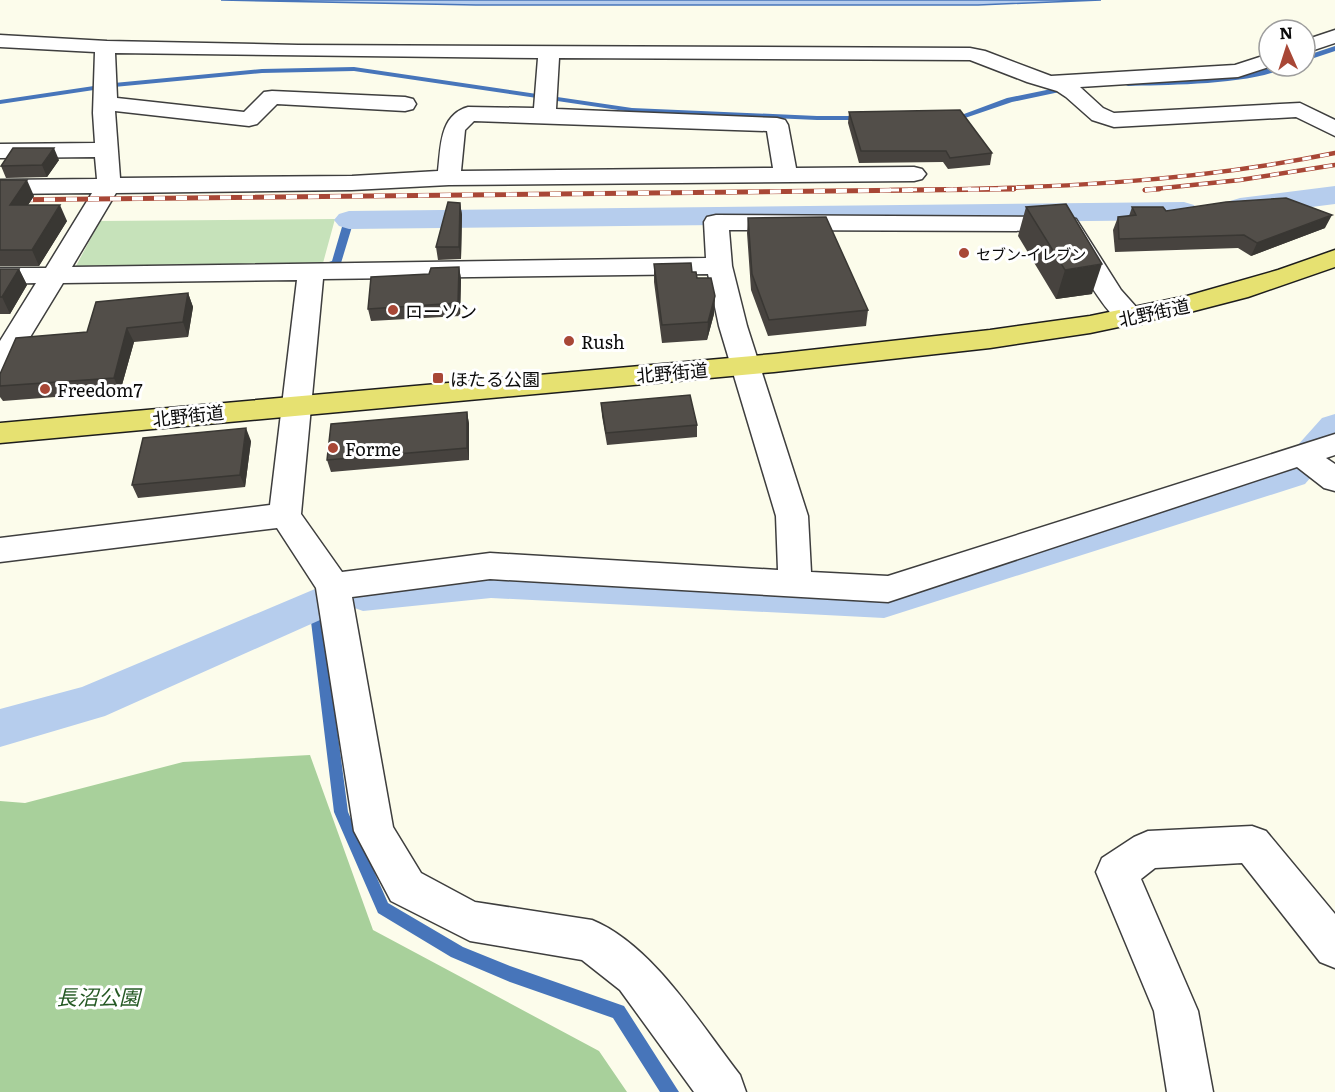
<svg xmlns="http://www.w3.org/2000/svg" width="1335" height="1092" font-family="Literata,'Noto Sans JP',serif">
  <rect width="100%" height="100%" fill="#fcfceb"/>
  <path fill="#c6e2ba" d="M335,219L323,263L76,266L100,221Z"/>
  <path fill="#a8d09b" d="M310,755L373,930L599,1051L627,1092H0V801L25,803L183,762Z"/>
  <path fill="#b6cded" stroke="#4775ba" stroke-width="1.5" d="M221,0H1101L978,5H476Z"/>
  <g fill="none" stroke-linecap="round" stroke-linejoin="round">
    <path fill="#4775ba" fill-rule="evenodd" d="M1335,46V51L1305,61V56Z
      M1276,66H1288C1257,85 1166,85 1128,86L1124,84L1128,82L1227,76Z
      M354,67L632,108L817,116H864L868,118L864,120H817L632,112L354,71L262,73L114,87L0,104V100L114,83L262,69Z
      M1066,86H1069V90L1012,102L965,118L950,119L946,117L950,115L964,114L1007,98Z
      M349,217L354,220L341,263L323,270H317V266L332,261L344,220Z
      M315,600L319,602L321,605L348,812L388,903L463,947L510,966L624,1006L679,1092H660L613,1018L510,982L451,957L378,913L334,812L309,605L311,602Z"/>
    <path fill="#b6cded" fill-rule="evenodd" d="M1335,186V204L1240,216L1230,213L1226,207L1230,201L1240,198Z
      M1184,202L1194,205L1198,211L1194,217L1184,220L349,229L339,226L334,220L339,214L349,211Z
      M1335,414V449L1305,484L884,618L491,598L363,611L349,606L343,595L349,584L363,579L491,568L884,586L1279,466L1322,418Z
      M315,589L329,594L335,605L329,616L105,716L0,747V709L82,687Z"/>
    <defs>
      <path id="minor" d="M1335,30V43L1305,53V40Z
        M0,35L107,41L298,45L970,48L985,51L1051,76L1235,65L1269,54V66H1272L1238,77L1080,87L1103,108L1114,113L1300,103L1335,120V136L1296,117L1114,127L1092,120L1066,97L1057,91L1027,82L970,60L559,58L556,109L777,118L785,120L788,125L796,168L914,167L922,169L926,174L922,179L914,181L449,185L352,190L116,193L72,267L706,258L704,222L707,217L716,215L1067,217L1076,219L1121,290L1146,318L1142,324C1135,325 1129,327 1123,324C1104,314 1071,252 1059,231L729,230L732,266L747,326L808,516L811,572L888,576L1335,434V455L1326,458L1335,464V491L1324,488L1297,467L888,602L490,579L352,597L393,827L421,873L475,902L592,920C653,945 700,1024 740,1075L746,1092H694L620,990L582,960L470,941L391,901L354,831L316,588L277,528L0,562V538L270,505L297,280L63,283L10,370L0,373V341L36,283L0,284V268H46L92,193L0,194V180L97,179L95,157L0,158V144L95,143L93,113L95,52L0,47ZM115,53L538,58L534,108L468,107C439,115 441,148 438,171L352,176L120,178L115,111L249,126L257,124L277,104L405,111L413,109L416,104L413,99L405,97L272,91L264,92L244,112L117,98ZM474,121L767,131L773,168L461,171L465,130ZM708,274L719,326L776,516L778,570L490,553L342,572L301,514L323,279Z
        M1252,826L1266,831L1335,914V968L1320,962L1242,863L1155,868L1141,879L1198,1011L1213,1092H1167L1154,1011L1096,872L1102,858L1134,837L1148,831Z"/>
      <path id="major" d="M1335,250V267L1248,297L1190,312L1090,333L990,348L774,372L0,443V423L774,354L990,330L1090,316L1187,296L1278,270Z"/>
    </defs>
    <use href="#minor" stroke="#3e3e3e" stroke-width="3"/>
    <use href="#major" stroke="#1c1c1c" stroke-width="3"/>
    <use href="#minor" fill="#fff" fill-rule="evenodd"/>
    <use href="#major" fill="#e6e171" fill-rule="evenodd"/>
    <defs>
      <path id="rail-far1" d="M890,190C1040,189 1188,183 1335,153
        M1145,190L1240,180L1335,165"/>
      <path id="rail" d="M1145,190L1159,189
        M0,200L1014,189"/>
    </defs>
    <use href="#rail-far1" stroke="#a84736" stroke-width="4.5"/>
    <use href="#rail" stroke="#a84736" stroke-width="5"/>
    <use href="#rail-far1" stroke="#fff" stroke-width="3" stroke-dasharray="9" stroke-linecap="butt"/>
    <use href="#rail" stroke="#fff" stroke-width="4" stroke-dasharray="11" stroke-linecap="butt"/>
  </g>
  <path fill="#47433f" d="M849,112L992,153L990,165L948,169L943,162L859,163L848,123Z
    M59,160L47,177L6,178L1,166Z
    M0,180L34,196L28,205L67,221L39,266H0Z
    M460,203L462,215L461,259L438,260L436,247Z
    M1026,207L1092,294L1056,299L1018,236Z
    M1132,207L1166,211L1325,228L1251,256L1238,248L1115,252L1113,230L1118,217L1129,216Z
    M748,218L868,310L866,326L768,336L751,290L747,233Z
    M654,264L692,272L715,296L714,314L707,340L662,343L654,282Z
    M459,267L461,279L460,316L371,321L368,309Z
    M0,269H19L27,285L10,314H0Z
    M188,293L193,307L188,337L134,342L120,392L3,401L0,397V374Z
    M601,403L697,425V437L607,445L602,416Z
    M467,412L469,424V460L331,472L327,460Z
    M251,441L245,487L138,498L132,485Z"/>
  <path fill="#393733" d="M54,148L59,160L47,177L42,165Z
    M27,180L34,196L18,220L10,205Z
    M460,203L462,215L461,259L459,247Z
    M60,205L67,221L39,266L32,250Z
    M1332,215L1325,228L1251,256L1257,243Z
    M1102,264L1092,294L1056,299L1065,270Z
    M459,267L461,279L460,316L458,303Z
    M19,269L27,285L10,314L2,297Z
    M188,293L193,307L188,337L183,322Z
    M715,296L714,314L707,340L708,322Z
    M127,328L134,342L120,392L114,378Z
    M467,412L469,424V460L467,448Z
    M246,428L251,441L245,487L240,475Z"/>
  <path fill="#524e49" stroke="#393733" stroke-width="1.5" d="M960,110L992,153L950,158L946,151H861L849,112Z
    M13,148H54L42,165L1,166Z
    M0,180H27L10,205H60L32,250H0Z
    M1286,198L1332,215L1257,243L1244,235L1119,239L1118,217L1136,215L1132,207H1163L1166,211L1226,202Z
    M448,202L460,203L459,247H436Z
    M1066,204L1102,264L1065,270L1026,207Z
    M826,217L868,310L769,320L752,274L748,218Z
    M691,263L692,272H696L697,278H711L715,296L708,322L662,325L654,264Z
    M459,267L458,303L368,309L371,277L429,274L431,268Z
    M0,269H19L2,297H0Z
    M188,293L183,322L127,328L114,378L0,386V374L16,338L87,332L96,302Z
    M690,395L697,425L606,433L601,403Z
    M467,412V448L327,460L331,424Z
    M246,428L240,475L132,485L143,438Z"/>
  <g fill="#a84736" stroke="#fff" stroke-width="2">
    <circle cx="964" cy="253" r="6"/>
    <circle cx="393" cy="310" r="6"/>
    <circle cx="569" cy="341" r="6"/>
    <rect x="432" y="372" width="12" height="12" rx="3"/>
    <circle cx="45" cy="389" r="6"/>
    <circle cx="333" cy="448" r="6"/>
  </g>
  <g text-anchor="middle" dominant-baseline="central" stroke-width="6" stroke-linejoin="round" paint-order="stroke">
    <g font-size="15" fill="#0b0b0b" stroke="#fff" text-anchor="start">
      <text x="976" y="253">セブン-イレブン</text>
    </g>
    <g font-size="18" fill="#0b0b0b" stroke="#fff" text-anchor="start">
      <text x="405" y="310">ローソン</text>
      <text x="581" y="341">Rush</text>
      <text x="450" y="378">ほたる公園</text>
      <text x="57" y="389">Freedom7</text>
      <text x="345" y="448">Forme</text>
    </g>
    <g font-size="18" fill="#0b0b0b" stroke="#fff">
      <text transform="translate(1154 312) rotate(-12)">北野街道</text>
      <text transform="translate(672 372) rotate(-5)">北野街道</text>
      <text transform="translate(188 415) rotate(-6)">北野街道</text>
    </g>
    <g font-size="21" font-style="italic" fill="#255924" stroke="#fff">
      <text x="98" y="995">長沼公園</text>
    </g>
  </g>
  <g transform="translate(1287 48) rotate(357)"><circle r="28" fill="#ffffff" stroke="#9d9d9d" stroke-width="1.5"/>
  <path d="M0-4.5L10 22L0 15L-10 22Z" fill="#a84736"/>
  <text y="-9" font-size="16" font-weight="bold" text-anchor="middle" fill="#0b0b0b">N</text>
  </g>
</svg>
